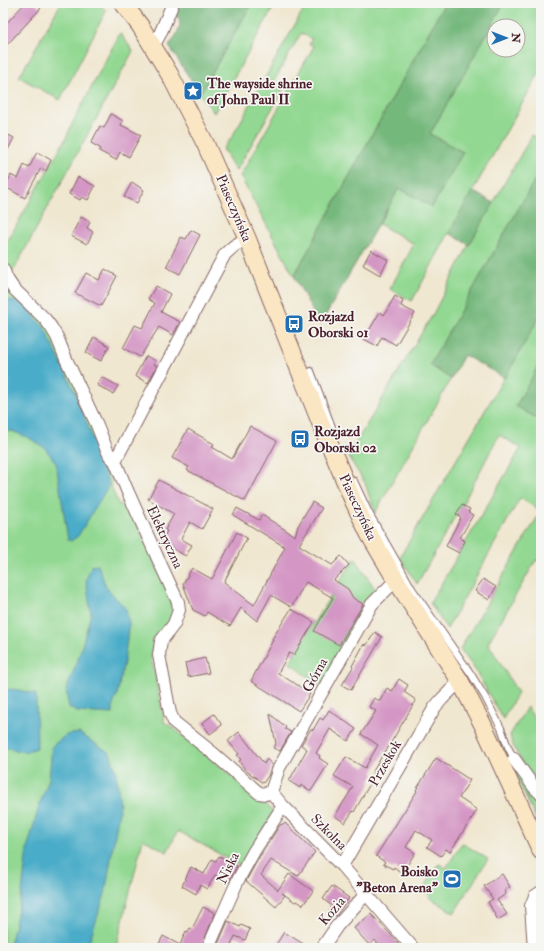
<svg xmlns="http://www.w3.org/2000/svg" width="544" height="951" font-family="'IM FELL Double Pica',serif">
  <rect width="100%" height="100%" fill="#f6f6f2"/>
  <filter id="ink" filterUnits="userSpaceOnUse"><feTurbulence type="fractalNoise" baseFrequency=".025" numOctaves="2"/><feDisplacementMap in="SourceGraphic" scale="8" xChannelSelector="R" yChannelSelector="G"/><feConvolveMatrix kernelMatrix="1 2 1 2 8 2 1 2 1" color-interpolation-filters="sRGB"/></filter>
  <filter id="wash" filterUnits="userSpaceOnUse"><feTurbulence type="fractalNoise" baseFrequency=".012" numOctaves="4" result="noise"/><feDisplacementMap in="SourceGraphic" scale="16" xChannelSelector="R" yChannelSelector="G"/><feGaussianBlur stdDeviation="0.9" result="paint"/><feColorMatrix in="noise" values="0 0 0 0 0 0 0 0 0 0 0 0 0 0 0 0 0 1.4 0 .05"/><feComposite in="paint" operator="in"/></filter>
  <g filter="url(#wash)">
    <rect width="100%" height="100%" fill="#f0e7d0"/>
    <path fill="#92d892" stroke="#6e7c5e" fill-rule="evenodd" d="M61,3H99L106,11L60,100L19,77Z
      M252,3H276L214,113L200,94Z
      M307,3H445L294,276L240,176L314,46L309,44L312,39L301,33L273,83L283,90L236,171L223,149L232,137Z
      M504,3H541V70L449,233L412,301L390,289L414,244L379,224L399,188L432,207L463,152L430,134ZM494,26H518V50H494Z
      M120,33L133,51L10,277L3,259V249L66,138L73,122Z
      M532,135L541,142V169L430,365L451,379L375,513L365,483L348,456L433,314L469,245Z
      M3,273L54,333L104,449L108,463L111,470V486L119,506L125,499L172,599L173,609L172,618L164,630L155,638L151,657L164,719V722L172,727L260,798L274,813L241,866L178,831L167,852L143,839L116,948H3Z
      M541,314V361L516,406L541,421V562L536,560L488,643L518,693L503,719L474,668L460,649L541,511L520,498L447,629L430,603L521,448L499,435L462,505L417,584L400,557Z
      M355,558L377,592L324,683L318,684L290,663L298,647Z
      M527,707L541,729V778L538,783C527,768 514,754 510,735Z
      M502,739C511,762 523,783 541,801V830L524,793L499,746Z
      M462,843L488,859L454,913L429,897L430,895L422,890L439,864L446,868Z"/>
    <path fill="#75b87c" stroke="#606c54" d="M179,3H252L200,94L169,46C175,37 182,29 179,18L173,15Z
      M445,3H504L430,134L463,152L432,207L399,188L320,325L294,276Z
      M541,169V314L505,378L464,355L451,379L430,365Z
      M472,191L494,203L469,245L449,233Z
      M541,361V421L516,406Z"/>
    <path fill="#49acc8" stroke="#4a667a" d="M8,300L21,302L31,311L35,318L44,327L77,396L107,479L109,485L78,536L71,541L68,540L56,463L45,448L29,438L12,431H3V301Z
      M98,565L106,587L126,609L129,624L124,662L117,695L113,705V714L78,712L69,708L66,690L78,660L91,614L86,581L91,566Z
      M14,689L36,694L37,748L25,752L3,747V690Z
      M79,733L110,753L116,771L120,805L105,894L87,948H9L12,937L22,892L27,849L40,803L49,779L52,746L66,735Z"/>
    <g id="blocks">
      <path fill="#d497c5" d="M25,3H34L41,8L3,49V27Z
        M111,114L123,121L121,125L141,135L129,157L120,152L116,160L99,151L100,148L91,143L100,126L104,128Z
        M3,132L14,138L3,159Z
        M37,152L51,160L46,171L41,168L25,198L5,187L11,175L18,179L24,165L29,168Z
        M78,177L95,186L88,200L82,197L80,200L69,194Z
        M132,182L144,190L137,203L124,197Z
        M81,217L90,222L87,228L93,232L87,244L71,236Z
        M191,230L200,235L180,274L166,267L181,237L186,239Z
        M371,250L388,260L380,275L363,265Z
        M105,269L117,276L101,306L75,293L86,273L99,280Z
        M156,286L170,294L161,312L180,322L173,335L159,327L140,357L123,348L135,325L142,328L155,303L148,299Z
        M395,296L403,301L401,306L415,313L396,345L382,337L377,346L364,339L380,312L384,315Z
        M94,337L109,346L101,361L86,353Z
        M146,356L156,361L154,364L157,366L148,383L135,376Z
        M102,377L118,386L113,394L97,385Z
        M250,426L277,441L245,501L187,470L189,467L172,458L188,429L214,444L212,447L232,459Z
        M159,480L213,509L202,529L190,522L181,539L192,545L186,556L161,542L167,531L165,530L174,514L148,499Z
        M312,502L322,508L299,545L332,565L341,556L349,565L334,580L348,589L353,598L363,604L339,645L314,631L333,598L306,582L291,607L271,595L257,621L241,608L230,626L207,612L205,616L193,610L183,584L192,568L212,579L237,532L247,538L224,582L254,605L285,547L233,515L237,508L259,520L262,515L295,536L298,526Z
        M462,505L470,509L468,512L473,515L460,538L465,541L459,553L446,546L461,517L456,514Z
        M483,579L496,587L489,600L475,591Z
        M291,609L314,622L294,655L289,653L278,673L292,682H293L310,694L299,711L251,681L273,640L272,639Z
        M375,632L382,637L351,690L342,685L353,667L352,666L364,644L366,646Z
        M205,658L209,673L188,677L185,663Z
        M399,679L408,685L404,692L416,700L386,751H385L372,773L374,774L370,781L371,782L354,812L353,811L345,823L335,816L353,787L334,776L346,757L365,768L378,745L361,734L376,711L369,707L374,698L380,701L387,688L392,691Z
        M329,710L356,729L348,741L330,729L316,753L320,756L319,758L328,764L311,791L301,785L300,788L289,781L307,749L301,745L311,729L313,730L320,718L323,720Z
        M214,714L222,725L210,734L202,723Z
        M270,714L286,727L285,729L291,732L280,751L273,748L276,744Z
        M239,732L264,764L267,759L272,765L268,776L263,783L245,770L239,761L241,760L237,755L239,754L228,741Z
        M436,758L470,780L459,798L477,810L450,852L446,849L441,856L427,847L432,840L416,830L406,847L415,853L402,873L394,867L393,869L383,864L385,862L376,856L417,791L416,790Z
        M285,823L315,852L298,876L271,860L261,875L278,890L289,874L313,891L303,905L297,901L295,902L282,893L285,895L276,907L246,881L257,861L280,825Z
        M219,856L237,866L229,882L215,875L207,889L200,885L196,894L182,886L191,867L204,874L212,859L216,861Z
        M502,874L510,887L505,890L506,894L497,900L507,914L498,920L488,902L493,899L484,886Z
        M332,886L349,898L336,916L329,911L332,906L323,899Z
        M203,907L215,913L201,948H157L163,936L180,945L186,931L188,932L190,928L192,929Z
        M371,914L392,936L401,948H381L375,940L369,945L354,928Z
        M228,921L240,927L241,925L250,929L245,940L235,936L230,948H227L218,944Z
        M284,932L310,948H274Z"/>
    </g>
  </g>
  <g filter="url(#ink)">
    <use href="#blocks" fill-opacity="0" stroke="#846565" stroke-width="1"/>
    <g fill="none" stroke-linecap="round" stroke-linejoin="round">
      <defs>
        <path id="service" d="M311,371L335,435
          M354,481L369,513L413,590L471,674L485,697L501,728L508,747L514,759"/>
        <path id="minor" d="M153,47L160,34L173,3
          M3,269L7,279L13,288L45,319L51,327L57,337L66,359L97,425L106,448L110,456L115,461L127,490L159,561L178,602L179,610L174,624L161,641L159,655L170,713L174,722L214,754L259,793L266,794L271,792
          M115,461L225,254L234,246L247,238
          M514,759L534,787L541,794
          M271,792L279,768L372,604L396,580
          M271,792L283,806L342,866L413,948
          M342,866L435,707L442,699L460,681
          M208,948L238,880L254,851L283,806
          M322,948L337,926L366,894
          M534,948L531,906L535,896L541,892"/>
        <path id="secondary" d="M123,3L141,27L170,75L205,143L247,238L323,429L353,500L369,534L396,580L460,681L483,725L541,851"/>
      </defs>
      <use href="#service" stroke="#846565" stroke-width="8"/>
      <use href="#minor" stroke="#846565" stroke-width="14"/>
      <use href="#secondary" stroke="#846565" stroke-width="19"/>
      <use href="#service" stroke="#fff" stroke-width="6"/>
      <use href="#minor" stroke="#fff" stroke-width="12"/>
      <use href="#secondary" stroke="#fbe6c3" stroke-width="17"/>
    </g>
  </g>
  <defs>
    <symbol id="sight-square" viewBox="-11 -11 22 22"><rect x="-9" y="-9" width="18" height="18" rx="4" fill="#1f6fb2" stroke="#f6f6f2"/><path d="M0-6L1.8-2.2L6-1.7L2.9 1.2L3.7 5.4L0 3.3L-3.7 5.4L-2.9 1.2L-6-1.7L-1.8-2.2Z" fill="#fff"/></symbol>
    <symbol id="bus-square" viewBox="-11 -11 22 22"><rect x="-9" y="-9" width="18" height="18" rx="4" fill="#1f6fb2" stroke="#f6f6f2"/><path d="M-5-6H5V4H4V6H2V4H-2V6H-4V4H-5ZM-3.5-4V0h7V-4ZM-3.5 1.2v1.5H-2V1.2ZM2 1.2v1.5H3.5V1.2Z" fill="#fff"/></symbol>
    <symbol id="stadium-square" viewBox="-11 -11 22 22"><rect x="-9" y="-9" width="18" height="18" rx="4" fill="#1f6fb2" stroke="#f6f6f2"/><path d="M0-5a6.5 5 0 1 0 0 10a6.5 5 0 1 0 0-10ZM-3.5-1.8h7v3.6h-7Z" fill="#fff"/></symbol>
  </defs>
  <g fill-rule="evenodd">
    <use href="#sight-square" x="182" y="80" width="22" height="22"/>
    <use href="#bus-square" x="283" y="313" width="22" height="22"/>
    <use href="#bus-square" x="289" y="428" width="22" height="22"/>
    <use href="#stadium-square" x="441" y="868" width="22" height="22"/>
  </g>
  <g text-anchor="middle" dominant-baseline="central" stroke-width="3.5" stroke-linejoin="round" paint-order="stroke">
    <g font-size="14" font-weight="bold" fill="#4a1f2b" stroke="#f6f6f2" text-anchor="start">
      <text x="207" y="83">The wayside shrine<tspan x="207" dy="16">of John Paul II</tspan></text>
      <text x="308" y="316">Rozjazd<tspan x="308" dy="16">Oborski 01</tspan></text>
      <text x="314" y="431">Rozjazd<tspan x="314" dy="16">Oborski 02</tspan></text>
      <text x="438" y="871" text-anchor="end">Boisko<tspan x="438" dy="16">"Beton Arena"</tspan></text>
    </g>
    <g font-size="14" fill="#4a1f2b" stroke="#f6f6f2">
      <text transform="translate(234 208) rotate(67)">Piaseczyńska</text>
      <text transform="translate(358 507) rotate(65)">Piaseczyńska</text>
      <text transform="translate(165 537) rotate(65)">Elektryczna</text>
      <text transform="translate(315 675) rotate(-61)">Górna</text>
      <text transform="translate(385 763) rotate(-60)">Przeskok</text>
      <text transform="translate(329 832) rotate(45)">Szkolna</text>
      <text transform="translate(228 868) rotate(-64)">Niska</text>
      <text transform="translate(332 911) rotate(-50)">Kozia</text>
    </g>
  </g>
  <rect width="544" height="951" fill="none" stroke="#f6f6f2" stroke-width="16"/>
  <g transform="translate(506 38) rotate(90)"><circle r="19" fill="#f6f6f2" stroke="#b1a0a2"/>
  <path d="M0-3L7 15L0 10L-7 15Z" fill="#1f6fb2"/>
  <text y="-6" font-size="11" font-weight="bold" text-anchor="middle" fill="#4a1f2b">N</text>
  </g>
</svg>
